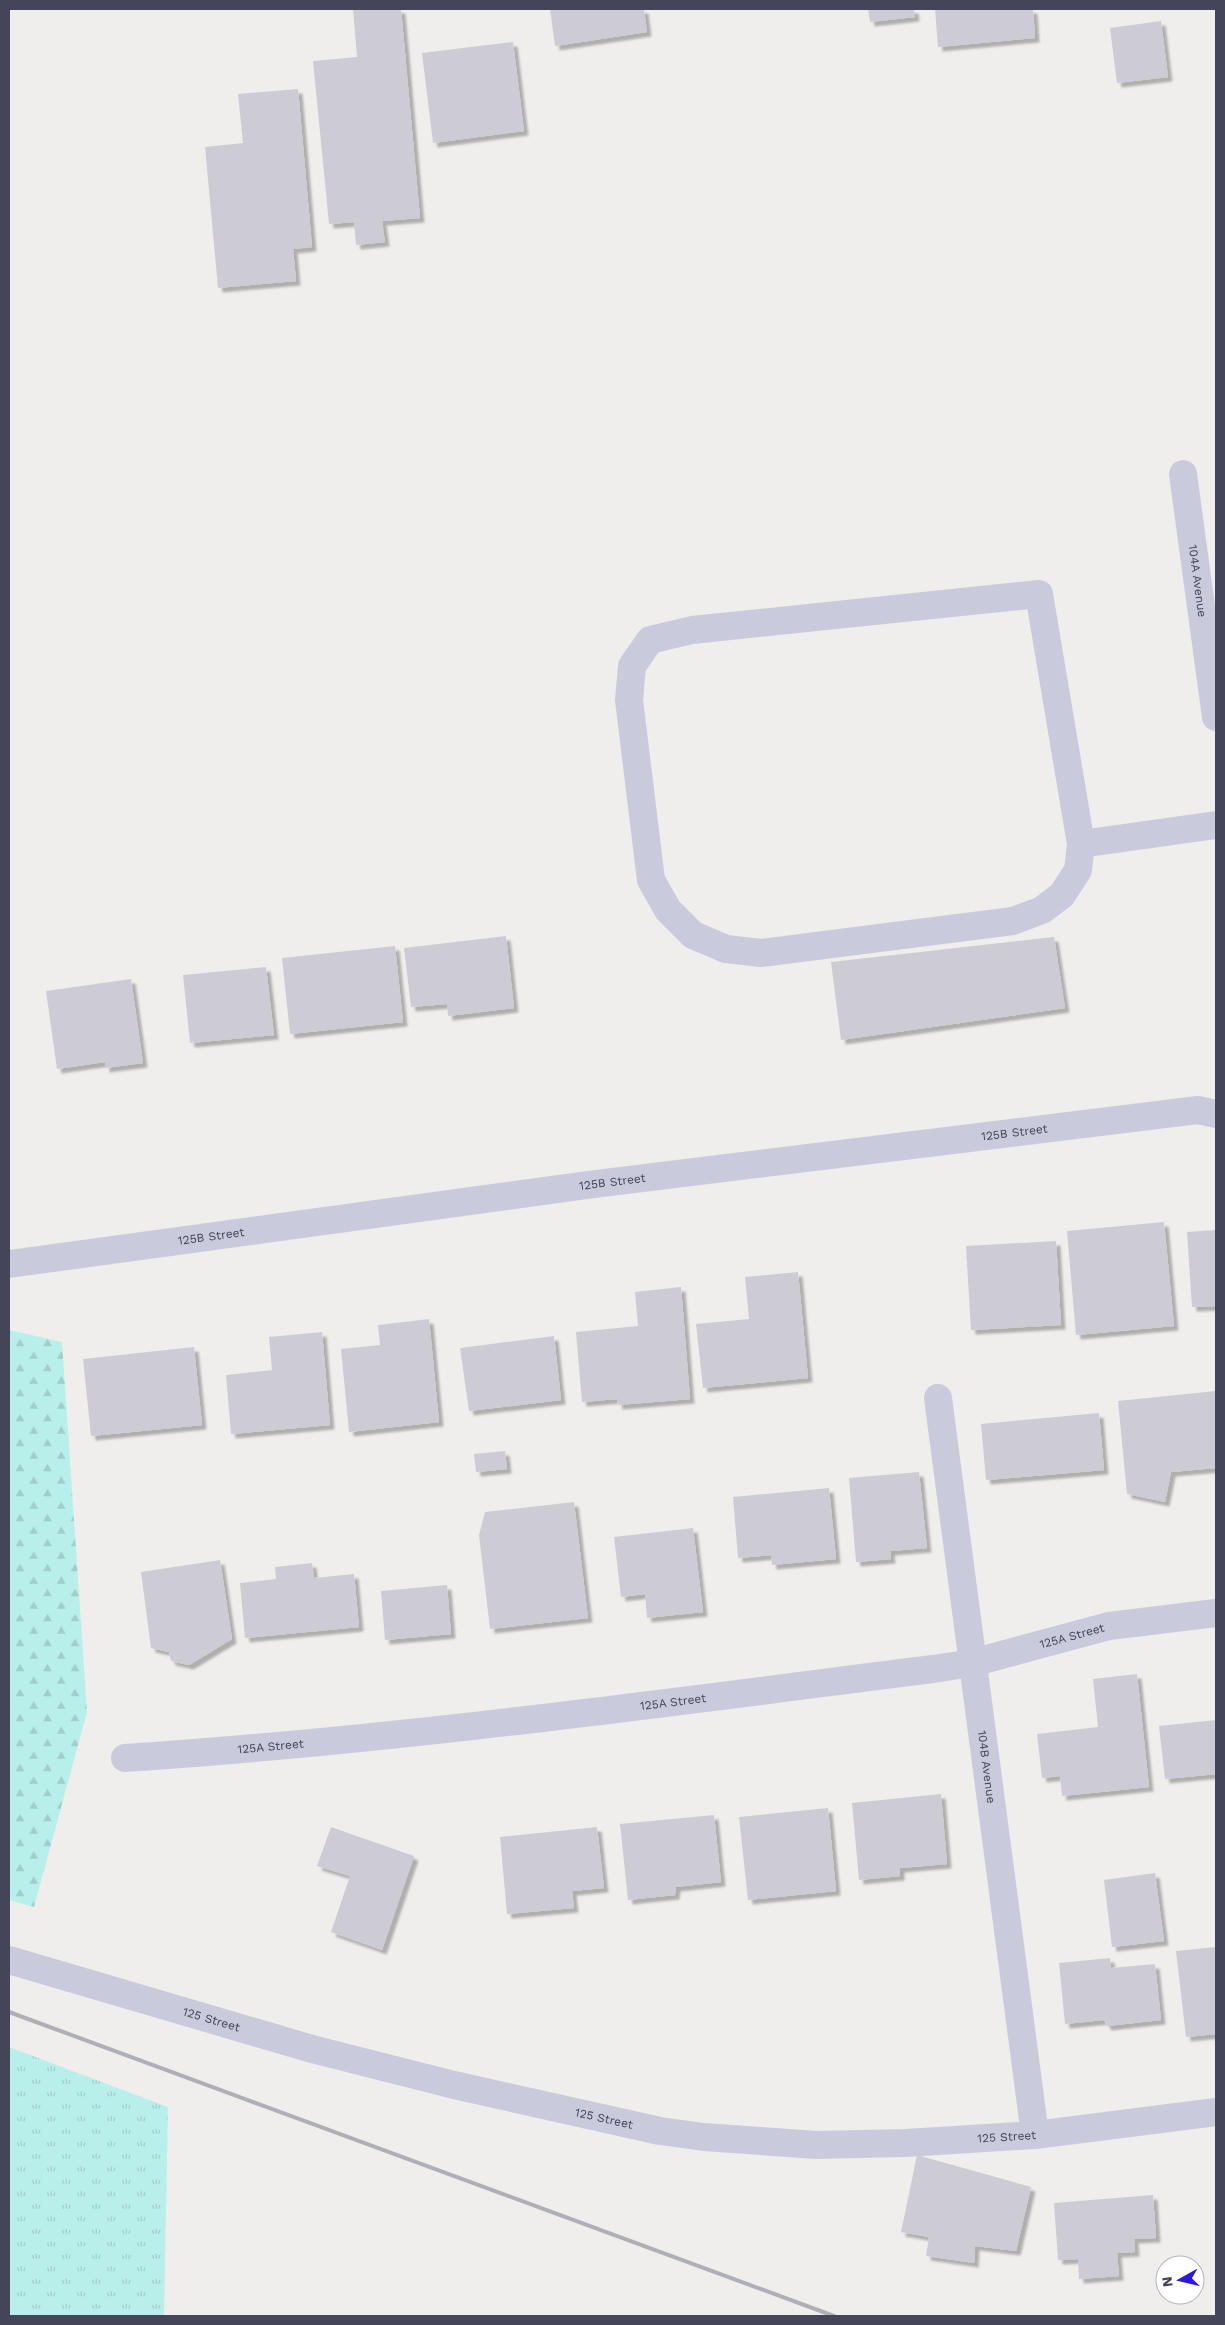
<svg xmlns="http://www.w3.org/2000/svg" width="1225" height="2325" font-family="'Work Sans',sans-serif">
  <defs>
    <pattern id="grass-tufts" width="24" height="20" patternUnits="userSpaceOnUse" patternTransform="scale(1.25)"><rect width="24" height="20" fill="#b9efeb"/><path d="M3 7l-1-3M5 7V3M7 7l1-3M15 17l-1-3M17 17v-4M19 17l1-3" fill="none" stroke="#a0cecc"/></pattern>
    <pattern id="forest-firs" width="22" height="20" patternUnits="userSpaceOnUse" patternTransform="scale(1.25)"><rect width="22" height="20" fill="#b9efeb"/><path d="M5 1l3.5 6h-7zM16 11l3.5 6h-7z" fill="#a0cecc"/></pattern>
    <filter id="shadow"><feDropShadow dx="4.5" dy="4.5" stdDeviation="1" flood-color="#0004"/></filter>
  </defs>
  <rect width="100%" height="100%" fill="#efeeec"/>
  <path fill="url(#grass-tufts)" d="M9,2047L168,2107L164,2316H9Z"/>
  <path fill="url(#forest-firs)" d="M9,1330L62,1342L87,1712L34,1907L9,1900Z"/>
  <path fill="#cdccd5" filter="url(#shadow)" d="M353,9H401L420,218L382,221L385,242L356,245L354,222L329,224L313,61L357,57Z
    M550,9H644L647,32L555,46Z
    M868,9H914L915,17L870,22Z
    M935,9H1033L1035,38L938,47Z
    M1161,21L1168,77L1117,83L1110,28Z
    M513,42L524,131L433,143L422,53Z
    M298,89L312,247L293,249L296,281L218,288L205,147L243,143L238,94Z
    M506,936L514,1008L448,1016L447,1004L411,1007L404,948Z
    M1054,937L1065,1008L841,1040L831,962Z
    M395,946L403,1022L290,1034L282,958Z
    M266,967L274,1035L190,1043L183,975Z
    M131,979L143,1063L105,1068V1062L57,1069L46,991Z
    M1164,1222L1174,1326L1076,1335L1067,1231Z
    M1216,1230V1306L1192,1307L1187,1232Z
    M1056,1241L1061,1325L971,1330L966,1246Z
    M798,1272L808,1378L703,1388L696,1324L749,1319L745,1277Z
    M681,1287L690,1399L618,1405L617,1399L582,1402L576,1332L638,1326L635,1292Z
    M429,1319L439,1422L349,1432L341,1349L380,1345L378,1325Z
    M322,1332L330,1425L231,1434L226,1375L272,1370L269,1337Z
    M554,1336L561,1400L469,1411L460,1348Z
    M194,1347L202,1425L91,1436L83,1359Z
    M1216,1391V1468L1171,1472L1165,1502L1127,1494L1118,1401Z
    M1099,1413L1104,1470L986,1480L981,1424Z
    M505,1451L507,1469L476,1472L474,1454Z
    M919,1472L927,1548L890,1551L891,1559L856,1562L849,1478Z
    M829,1488L836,1559L772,1565L771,1555L738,1558L733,1497Z
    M574,1502L588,1618L490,1629L479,1535L485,1512Z
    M693,1528L703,1612L647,1618L645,1594L621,1597L614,1537Z
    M220,1560L232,1639L189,1665L171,1661L169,1652L151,1648L141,1572Z
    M312,1563L314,1578L354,1574L359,1627L245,1638L240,1583L276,1579L275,1567Z
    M447,1585L451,1634L385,1640L381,1591Z
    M1137,1674L1149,1787L1062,1796L1060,1776L1042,1778L1037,1734L1098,1727L1093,1679Z
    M1216,1720V1774L1165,1779L1159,1726Z
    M941,1794L947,1864L900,1868V1876L859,1880L852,1803Z
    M828,1808L836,1891L748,1900L739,1817Z
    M714,1815L721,1882L676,1887L675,1895L628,1900L620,1824Z
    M331,1827L414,1856L382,1950L331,1932L350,1876L317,1866Z
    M597,1827L604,1888L572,1891L574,1908L507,1914L500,1837Z
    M1155,1873L1164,1941L1112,1947L1104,1880Z
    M1216,1947V2034L1186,2037L1176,1951Z
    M1110,1958L1111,1968L1155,1964L1161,2020L1107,2026L1104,2020L1065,2024L1059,1963Z
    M917,2155L1031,2187L1016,2251L975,2246L974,2263L926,2256L929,2237L901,2232Z
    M1153,2195L1156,2238L1134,2239L1135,2252L1117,2253L1119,2276L1079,2279L1078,2259L1058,2260L1054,2203Z"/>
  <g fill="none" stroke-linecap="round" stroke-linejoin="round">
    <g stroke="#cacadd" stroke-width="28">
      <path id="s1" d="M1183,474L1216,717"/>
      <path d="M1039,594L1081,844L1078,870L1062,895L1042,910L1013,921L761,953L726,949L693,935L668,910L651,880L629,700L632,666L650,640L692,630Z"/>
      <path d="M1081,844L1216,825"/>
      <path id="s2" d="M9,1264L595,1184L1198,1110L1216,1114"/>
      <path id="s3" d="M938,1398L1035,2135"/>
      <path id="s4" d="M125,1758C395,1740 664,1703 933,1669L972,1663L1109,1626L1216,1613"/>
      <path id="s5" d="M9,1960L312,2049L454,2085L660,2131L704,2137L816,2145L906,2143L1035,2135L1216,2112"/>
    </g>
    <path stroke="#b0afb7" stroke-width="4" d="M9,2012L834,2316"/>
  </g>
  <g text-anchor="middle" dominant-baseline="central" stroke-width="4" stroke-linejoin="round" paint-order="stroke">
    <g font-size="12" fill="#45455a" stroke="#fff">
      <text stroke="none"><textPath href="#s1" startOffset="108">104A Avenue</textPath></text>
      <text stroke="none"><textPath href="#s2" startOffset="1014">125B Street</textPath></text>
      <text stroke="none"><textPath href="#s2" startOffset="609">125B Street</textPath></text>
      <text stroke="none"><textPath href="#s2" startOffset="204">125B Street</textPath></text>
      <text stroke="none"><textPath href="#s4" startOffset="956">125A Street</textPath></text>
      <text stroke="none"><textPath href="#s4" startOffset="551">125A Street</textPath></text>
      <text stroke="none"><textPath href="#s4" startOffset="146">125A Street</textPath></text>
      <text stroke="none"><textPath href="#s3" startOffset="372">104B Avenue</textPath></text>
      <text stroke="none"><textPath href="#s5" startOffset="211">125 Street</textPath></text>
      <text stroke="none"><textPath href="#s5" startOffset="616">125 Street</textPath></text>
      <text stroke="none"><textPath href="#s5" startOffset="1021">125 Street</textPath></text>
    </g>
  </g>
  <rect width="1225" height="2325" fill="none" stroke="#45455a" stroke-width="20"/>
  <g transform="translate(1180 2280) rotate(262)"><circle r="24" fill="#ffffff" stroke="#b5b5bd"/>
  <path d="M0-4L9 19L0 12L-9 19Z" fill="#2c17df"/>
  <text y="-8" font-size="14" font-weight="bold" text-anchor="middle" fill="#45455a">N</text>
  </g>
</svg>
